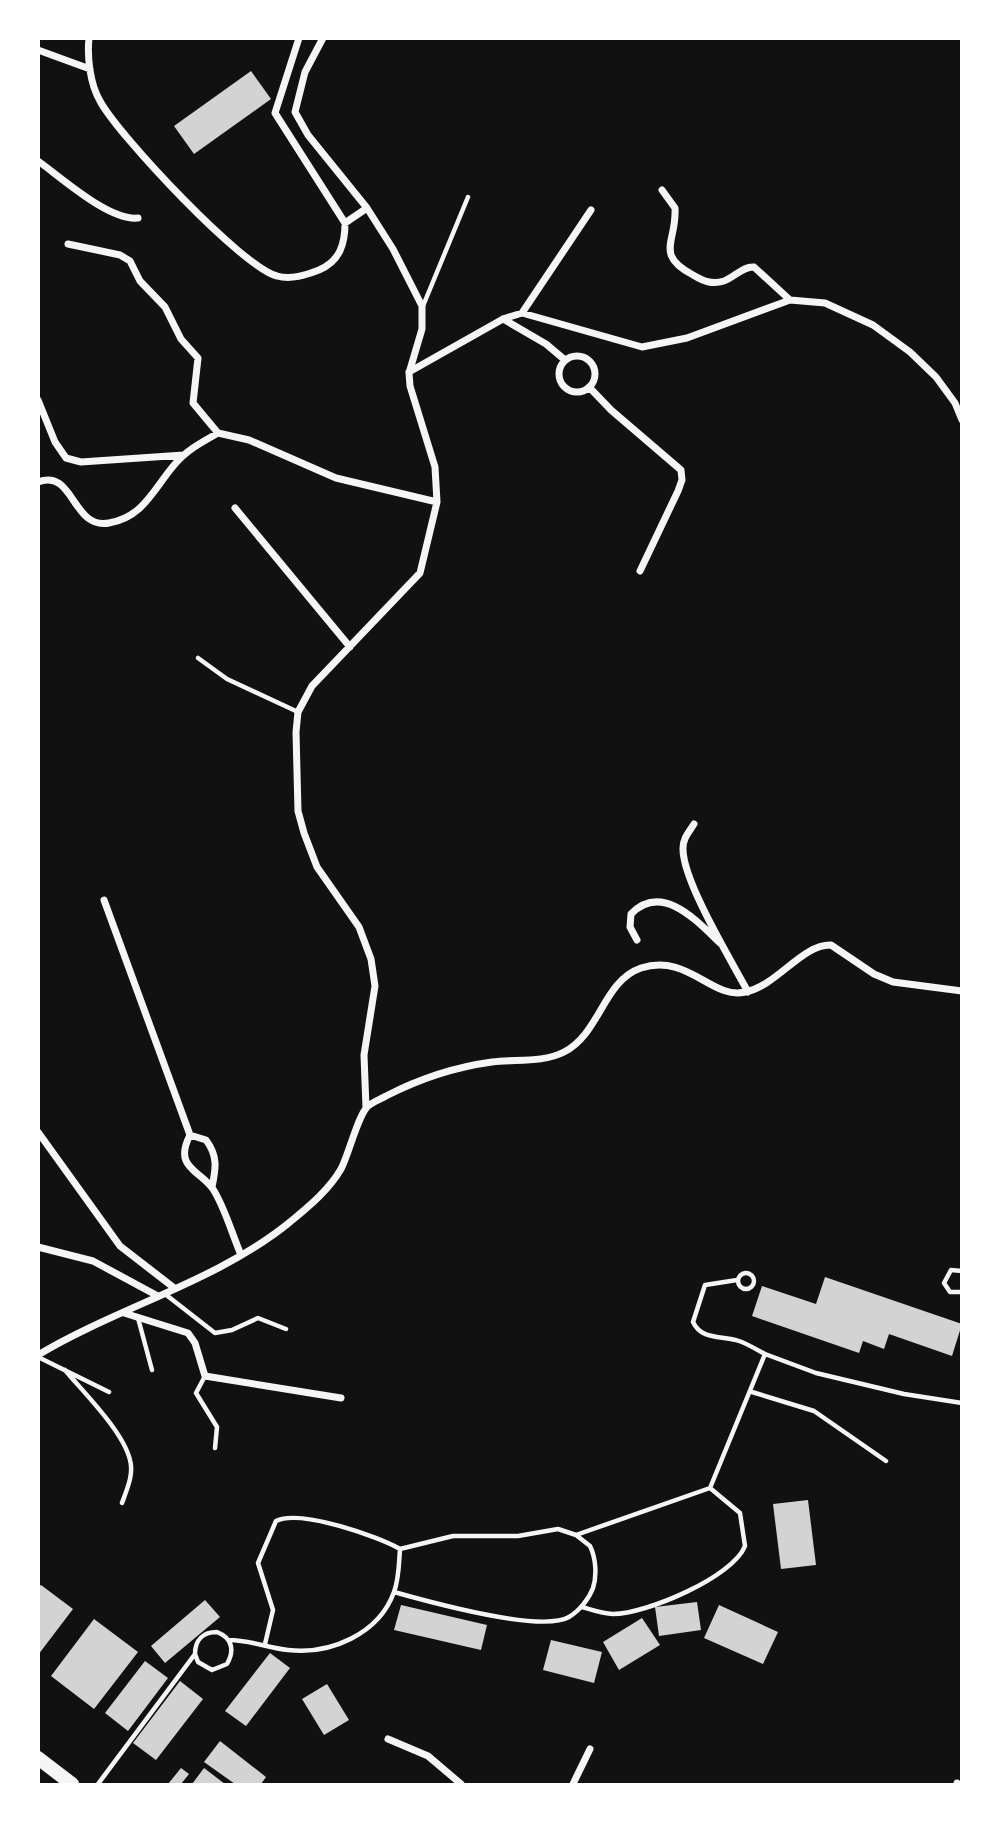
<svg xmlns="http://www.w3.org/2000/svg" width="1000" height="1823" font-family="Ubuntu,sans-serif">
  <rect width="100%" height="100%" fill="#111"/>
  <path fill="#d3d3d3" d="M251,71L271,99L194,154L174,126Z
    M825,1277L962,1324L952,1356L889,1334L884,1349L863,1341L859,1353L752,1316L762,1286L816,1304Z
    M808,1500L816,1565L781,1569L773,1504Z
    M41,1585L73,1609L38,1655V1587Z
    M205,1600L220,1617L165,1663L151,1646Z
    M697,1602L701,1630L659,1636L655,1607Z
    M401,1605L487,1625L481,1650L394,1630Z
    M719,1605L778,1632L763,1664L704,1638Z
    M642,1618L660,1645L619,1670L603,1642Z
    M94,1619L138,1652L94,1709L51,1676Z
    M551,1640L602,1652L594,1683L543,1670Z
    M270,1653L290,1668L246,1726L225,1711Z
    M145,1661L168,1678L128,1731L105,1713Z
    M180,1681L203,1699L156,1760L133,1743Z
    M327,1684L349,1720L324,1735L302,1699Z
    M220,1741L266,1777L261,1784H235L204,1762Z
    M181,1768L189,1774L181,1784H168Z
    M204,1768L225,1784H192Z"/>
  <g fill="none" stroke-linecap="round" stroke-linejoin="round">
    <path stroke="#f5f5f5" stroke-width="4.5" d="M423,306L468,197
      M198,658L227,679L298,712
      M962,1271L951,1270L944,1283L950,1292H962
      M738 1281a8 8 0 1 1 16 0a8 8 0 1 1-16 0Z
      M737,1280L705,1285L693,1322C702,1341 722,1335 739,1341C748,1344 757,1350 765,1354
      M165,1294L215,1333L232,1330L258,1318L286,1329
      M138,1318L152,1370
      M38,1357L109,1392
      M65,1370C84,1393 123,1431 130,1460C134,1474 127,1489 122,1503
      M205,1376L196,1393L217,1427L215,1448
      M752,1392L814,1411L886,1461
      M576,1535L710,1488L765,1354L816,1373L904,1394L962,1403
      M394,1592C426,1601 541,1633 569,1617C579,1611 589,1599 593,1588C597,1576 596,1558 590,1546L576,1535L558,1529L518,1536H453L400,1549
      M582,1607C592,1610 603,1614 613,1614C646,1614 733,1577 745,1546L740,1513L710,1488
      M229,1640C250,1640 268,1648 288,1650C330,1655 379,1634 394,1592C399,1579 399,1562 400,1549C377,1536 300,1509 276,1521L258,1563L273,1610L265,1644
      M98,1784L195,1654C195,1640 203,1632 217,1632C232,1638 235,1650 227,1664L212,1670L198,1662L195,1654"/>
    <path stroke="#f5f5f5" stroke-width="7" d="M89,38C87,57 90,84 100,101C118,135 243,268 277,276C291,280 306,275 319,270C340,261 345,244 345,223L275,113L299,38
      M323,38L305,72L295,112L308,135L367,208L393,249L422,306V329L409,373L410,386L435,467L437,502L420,573L312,686L298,712L296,732L298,811L304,833L317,867L359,927L371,959L375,986L364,1055L366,1108
      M38,50L90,69
      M38,161C62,178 109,221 138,218
      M662,190L675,208C677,242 654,254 693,275C703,281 712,285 724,281C735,277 743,266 754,267L790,300
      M345,223L367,208
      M68,244L120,255L130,261L140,281L165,307L181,339L198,358L193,403L218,433
      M522,313L591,210
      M503,319L546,344L565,360
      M559 374a18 18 0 1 1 36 0a18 18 0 1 1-36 0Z
      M409,372L503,319L522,313L642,347L687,338L790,300L825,303L873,325L910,352L936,377L955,403L962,420
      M589,387L611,410L681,470L682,480L678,491L640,571
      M38,400L55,442L66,458L81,462L184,455
      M38,482C74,468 72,530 109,523C144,517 154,488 175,464C187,450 202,442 218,433L249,440L336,478L437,502
      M235,508L350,647
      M694,824C689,832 683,838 683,848C682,880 731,960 748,992
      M104,900L190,1135C173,1168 200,1170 213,1189C225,1208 232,1234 241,1255
      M637,940L630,927L631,914C662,882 697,921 720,943
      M38,1132L120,1246L173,1287
      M190,1135L206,1140C218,1156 216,1168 212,1187
      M38,1247L93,1261L156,1295
      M124,1313L188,1333L195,1343L205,1376L341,1398
      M38,1355C118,1307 218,1281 290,1222C308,1207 329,1190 341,1169C349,1154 358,1115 368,1106C373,1102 381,1099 386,1096C419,1079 455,1067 492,1062C515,1059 543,1063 564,1052C600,1034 603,981 641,968C688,953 712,1000 745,992C777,986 802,944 831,945L874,974L893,982L962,991
      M388,1739L428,1756L461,1784
      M957,1783V1784
      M573,1784L590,1749"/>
    <path stroke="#f5f5f5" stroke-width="14" d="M38,1758L72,1784"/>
  </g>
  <rect width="1000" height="1823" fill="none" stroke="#ffffff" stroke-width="80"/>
</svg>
